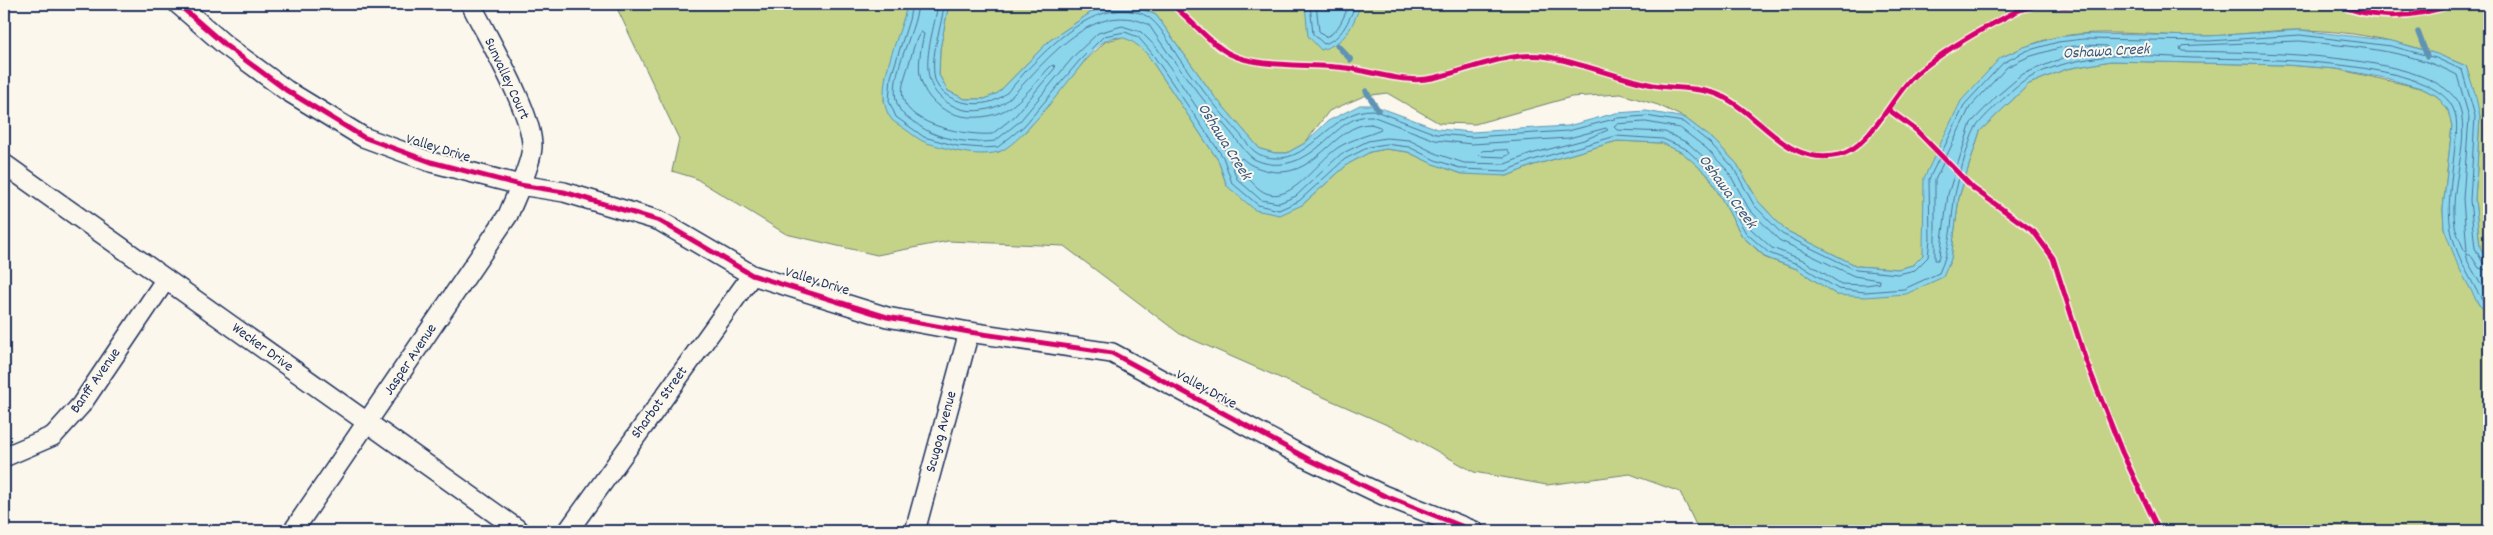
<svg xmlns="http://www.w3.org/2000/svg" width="2493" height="535" font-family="Dekko,sans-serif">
  <rect width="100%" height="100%" fill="#fbf7ec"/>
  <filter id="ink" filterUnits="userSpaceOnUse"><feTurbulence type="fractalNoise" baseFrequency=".02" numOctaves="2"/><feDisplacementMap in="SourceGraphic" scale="10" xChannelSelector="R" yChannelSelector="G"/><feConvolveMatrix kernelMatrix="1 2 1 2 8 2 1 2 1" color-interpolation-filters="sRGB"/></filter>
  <g filter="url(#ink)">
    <path fill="#c4d387" stroke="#708172" d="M615,4H907L905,18L886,76L884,101L956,151L983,153L999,152L1027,130L1083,63L1106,41L1123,37L1135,41L1147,54L1218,160L1227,186L1302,205L1348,164L1370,152L1386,149L1408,152L1433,164L1507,176L1534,165L1617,141L1662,143L1683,153L1709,176L1742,236L1766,258L1797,269L1837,295L1951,259L1959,197L1980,131L2029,84L2066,69L2111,61L2286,65L2337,69L2421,88L2437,96L2448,110L2452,126L2443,209L2444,228L2479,305L2489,314V531H1706L1696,525L1680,492L1630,474L1547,485L1474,472L1403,432L1180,334L1064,246L948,241L877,255L786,234L695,178L672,171L679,139Z
      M949,4H2489V264L2480,248L2475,200L2480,116L2466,66C2414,43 2357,31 2300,30C2270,30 2239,35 2209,36C2161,37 2103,28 2057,37C2037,41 2018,50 2000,58L1925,239L1923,255L1913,265L1898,269L1857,266L1785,230L1758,201L1737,164L1714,140L1685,118L1658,105L1621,94L1571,97L1475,124L1439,123L1387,93L1364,96L1329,111L1305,143L1287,153H1275L1260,149L1214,96L1156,15L1137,7L1118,6L1093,11L1049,41L998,93L985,99H965L948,91L939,75L940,49Z"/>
    <path fill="#8cd6ec" stroke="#5f93b3" d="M907,4H949L940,49L939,75L948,91L965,99H985L998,93L1049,41L1093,11L1118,6L1137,7L1156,15L1214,96L1260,149L1275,153H1287L1305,143L1328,121L1360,105H1373L1438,129L1472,132L1568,126L1616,113L1646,111L1685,118L1714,140L1737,164L1758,201L1785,230L1857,266L1898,269L1913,265L1923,255L1924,178L1961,101L2000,58L2024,47L2057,37L2084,34L2209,36L2300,30L2392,41L2437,54L2466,66L2475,93L2480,116L2475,200L2480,247L2489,264V314L2479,305L2458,266L2444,228L2443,209L2452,126L2448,110L2437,96L2421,88L2385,78L2337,69L2286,65L2111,61L2066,69L2029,84L1980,131L1959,197L1951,259L1943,277L1906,294L1865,297L1837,295L1797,269L1767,258L1742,236L1709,176L1683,153L1662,143L1617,141L1534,165L1507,176L1462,174L1433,164L1408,152L1386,149L1370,152L1348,164L1302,205L1280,215L1255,210L1227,186L1218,160L1147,54C1136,43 1122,31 1105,41C1092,49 1081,66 1072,77C1058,94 1017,147 998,152C975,158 949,149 927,143C919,140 912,134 905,129C901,126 895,123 892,120C869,92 902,35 907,4Z
      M1305,4H1361C1351,28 1348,41 1321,50L1308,36Z"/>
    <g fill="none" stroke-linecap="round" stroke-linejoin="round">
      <path stroke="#487297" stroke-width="1" d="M912,4L909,20L891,77L889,101L896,117L924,137L957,146L983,148L998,147L1024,126L1080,60L1104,36L1125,32L1138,37L1151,52L1223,157L1232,183L1258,205L1279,210L1299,201L1345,159L1369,147L1385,144L1409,147L1435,160L1463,169L1506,171L1533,160L1616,136L1663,139L1686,149L1712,173L1746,233L1769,253L1800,265L1838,289L1865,292L1904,289L1939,273C1950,250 1951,225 1954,200C1956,187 1969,139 1975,129C1982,117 2014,88 2026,80C2049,65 2082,59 2110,56C2137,54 2166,57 2193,58C2244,59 2430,57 2453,108C2460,122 2455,140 2454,155C2448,208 2443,230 2470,278C2476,289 2480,299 2489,307
        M918,4C916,35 883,82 900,110C904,117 915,122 921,127C940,140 973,144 995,141L1020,121L1075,55L1098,33L1122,26L1141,32L1157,48L1228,154L1237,179L1261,200L1279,203L1296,196L1341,154L1368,141L1386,138L1409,140L1437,154L1464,163L1505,164L1531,154L1584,140L1608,130L1606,128L1569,138L1472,144L1435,140L1372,116C1346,115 1331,139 1312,152C1295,164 1274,169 1254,159C1246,154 1238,141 1232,134C1202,99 1174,63 1149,25C1101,0 1057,48 1027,80C1020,87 1013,96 1005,102C993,110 974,113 961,109C909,91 932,43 938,4
        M944,4C942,27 931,51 934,74C936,103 981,111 1001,97C1010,91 1018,80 1025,72C1052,44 1092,2 1136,12C1157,16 1167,40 1178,57C1196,83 1216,107 1237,131C1243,137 1249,148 1257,153C1261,156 1270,158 1275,158C1312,161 1332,109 1373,110L1436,134L1472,137L1568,131L1618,118L1646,116L1683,122L1710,143L1733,167L1754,205L1782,234L1856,270L1898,274L1915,270L1928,257L1930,239L1929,179L1965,104L2003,63L2026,51L2058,42L2084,39L2209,41L2300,35L2391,46L2436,58L2462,70L2475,116L2470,200L2475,248L2483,263L2489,265
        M1310,4L1313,34L1324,44C1343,38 1348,21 1356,4
        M1316,4L1319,31L1325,37C1339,33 1344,16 1349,4
        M921,32L924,34C921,47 917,67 921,80C931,117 977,126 1007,109C1022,101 1039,78 1051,66L1054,65L1055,68L1015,116L992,134C969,136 909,126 903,98C900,86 907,72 910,60C913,51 915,39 921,32Z
        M2300,41C2352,47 2409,49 2457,75L2469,117L2463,199L2467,251L2464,250C2461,242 2456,233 2455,225C2449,186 2470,146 2460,108C2443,49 2234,53 2182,51L2180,49L2182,46Z
        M2085,45L2106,46L2108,48L2063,58L2023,74L1997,96L1971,123L1948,194L1940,256L1938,260H1935V180L1970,107L2007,67L2028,57L2059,48Z
        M1646,122L1680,128L1706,148L1728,171L1749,209L1779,240L1854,276L1879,280L1880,283L1865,285L1841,284L1803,260L1772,248L1751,229L1718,170L1688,143L1665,132L1617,130L1614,127L1618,124Z
        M1371,124L1380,127L1381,130C1367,136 1352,139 1339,147C1316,161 1287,213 1258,188C1248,179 1243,173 1238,161L1242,158C1249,165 1255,167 1265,170C1315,184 1333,123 1371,124Z
        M1508,150L1510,154L1504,157L1481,156L1479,154L1482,151Z
        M2489,271L2479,268L2470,254H2466L2468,262L2489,299"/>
      <path stroke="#5f93b3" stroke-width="5.5" d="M2418,32L2427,56
        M1337,45L1351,60
        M1366,91L1378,110"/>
      <defs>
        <path id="minor" d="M178,4L225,45L286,90L363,137L431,162L520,185L564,192L660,221L752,275L887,317L969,332L1112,353L1310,460L1383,495L1474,531
          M4,164L520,531
          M4,457L53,436L81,405L166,279
          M293,531L508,215C515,198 531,165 532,147C533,113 487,37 471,4
          M568,531L752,275
          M915,531L969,332"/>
      </defs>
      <use href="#minor" stroke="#1b2f5e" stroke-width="22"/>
      <use href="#minor" stroke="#fbf7ec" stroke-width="19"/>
      <defs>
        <path id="cycleway" d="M178,4L225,45L286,90L363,137L431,162L520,185L564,192L660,221L752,275L887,317L969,332L1112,353L1310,460L1383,495L1474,531
          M1171,4C1190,18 1210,44 1230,54C1260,69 1312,63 1347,68C1376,72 1403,84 1433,78C1472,70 1509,50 1549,57C1584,64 1618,78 1653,85C1674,89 1700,87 1719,95C1762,114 1785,167 1839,155C1871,148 1893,93 1916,74C1941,53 1969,36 1998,21C2007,17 2016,10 2026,8C2048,3 2070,8 2092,4
          M2336,4C2377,22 2415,17 2456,4
          M1889,110L1916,130L1973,188L2034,232L2053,258L2086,361L2122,452L2159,531"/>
      </defs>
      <use href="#cycleway" stroke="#fbf7ec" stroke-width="8"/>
      <use href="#cycleway" stroke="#d6006c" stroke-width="5"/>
    </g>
  </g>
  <g text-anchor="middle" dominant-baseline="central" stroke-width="4" stroke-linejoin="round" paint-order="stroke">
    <g font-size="15" fill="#1b2f5e" stroke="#fbf7ec">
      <text transform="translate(506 79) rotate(65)">Sunvalley Court</text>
      <text transform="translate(438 149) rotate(17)">Valley Drive</text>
      <text transform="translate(817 282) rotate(17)">Valley Drive</text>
      <text transform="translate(262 348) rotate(36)">Wecker Drive</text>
      <text transform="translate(411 360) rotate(-56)">Jasper Avenue</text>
      <text transform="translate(96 381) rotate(-55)">Banff Avenue</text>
      <text transform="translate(1206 390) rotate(28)">Valley Drive</text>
      <text transform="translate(660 403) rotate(-54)">Sharbot Street</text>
      <text transform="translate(942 432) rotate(-75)">Scugog Avenue</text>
    </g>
    <g font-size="16" font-style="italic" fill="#375982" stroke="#fbf7ec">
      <text transform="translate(2106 52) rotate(-3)">Oshawa Creek</text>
      <text transform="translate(1224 142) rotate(58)">Oshawa Creek</text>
      <text transform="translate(1727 192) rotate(54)">Oshawa Creek</text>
    </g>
  </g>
  <rect width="2493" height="535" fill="none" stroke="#fbf7ec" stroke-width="20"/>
  <rect x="10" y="10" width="2473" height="515" fill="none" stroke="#1b2f5e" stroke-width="2" filter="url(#ink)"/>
</svg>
